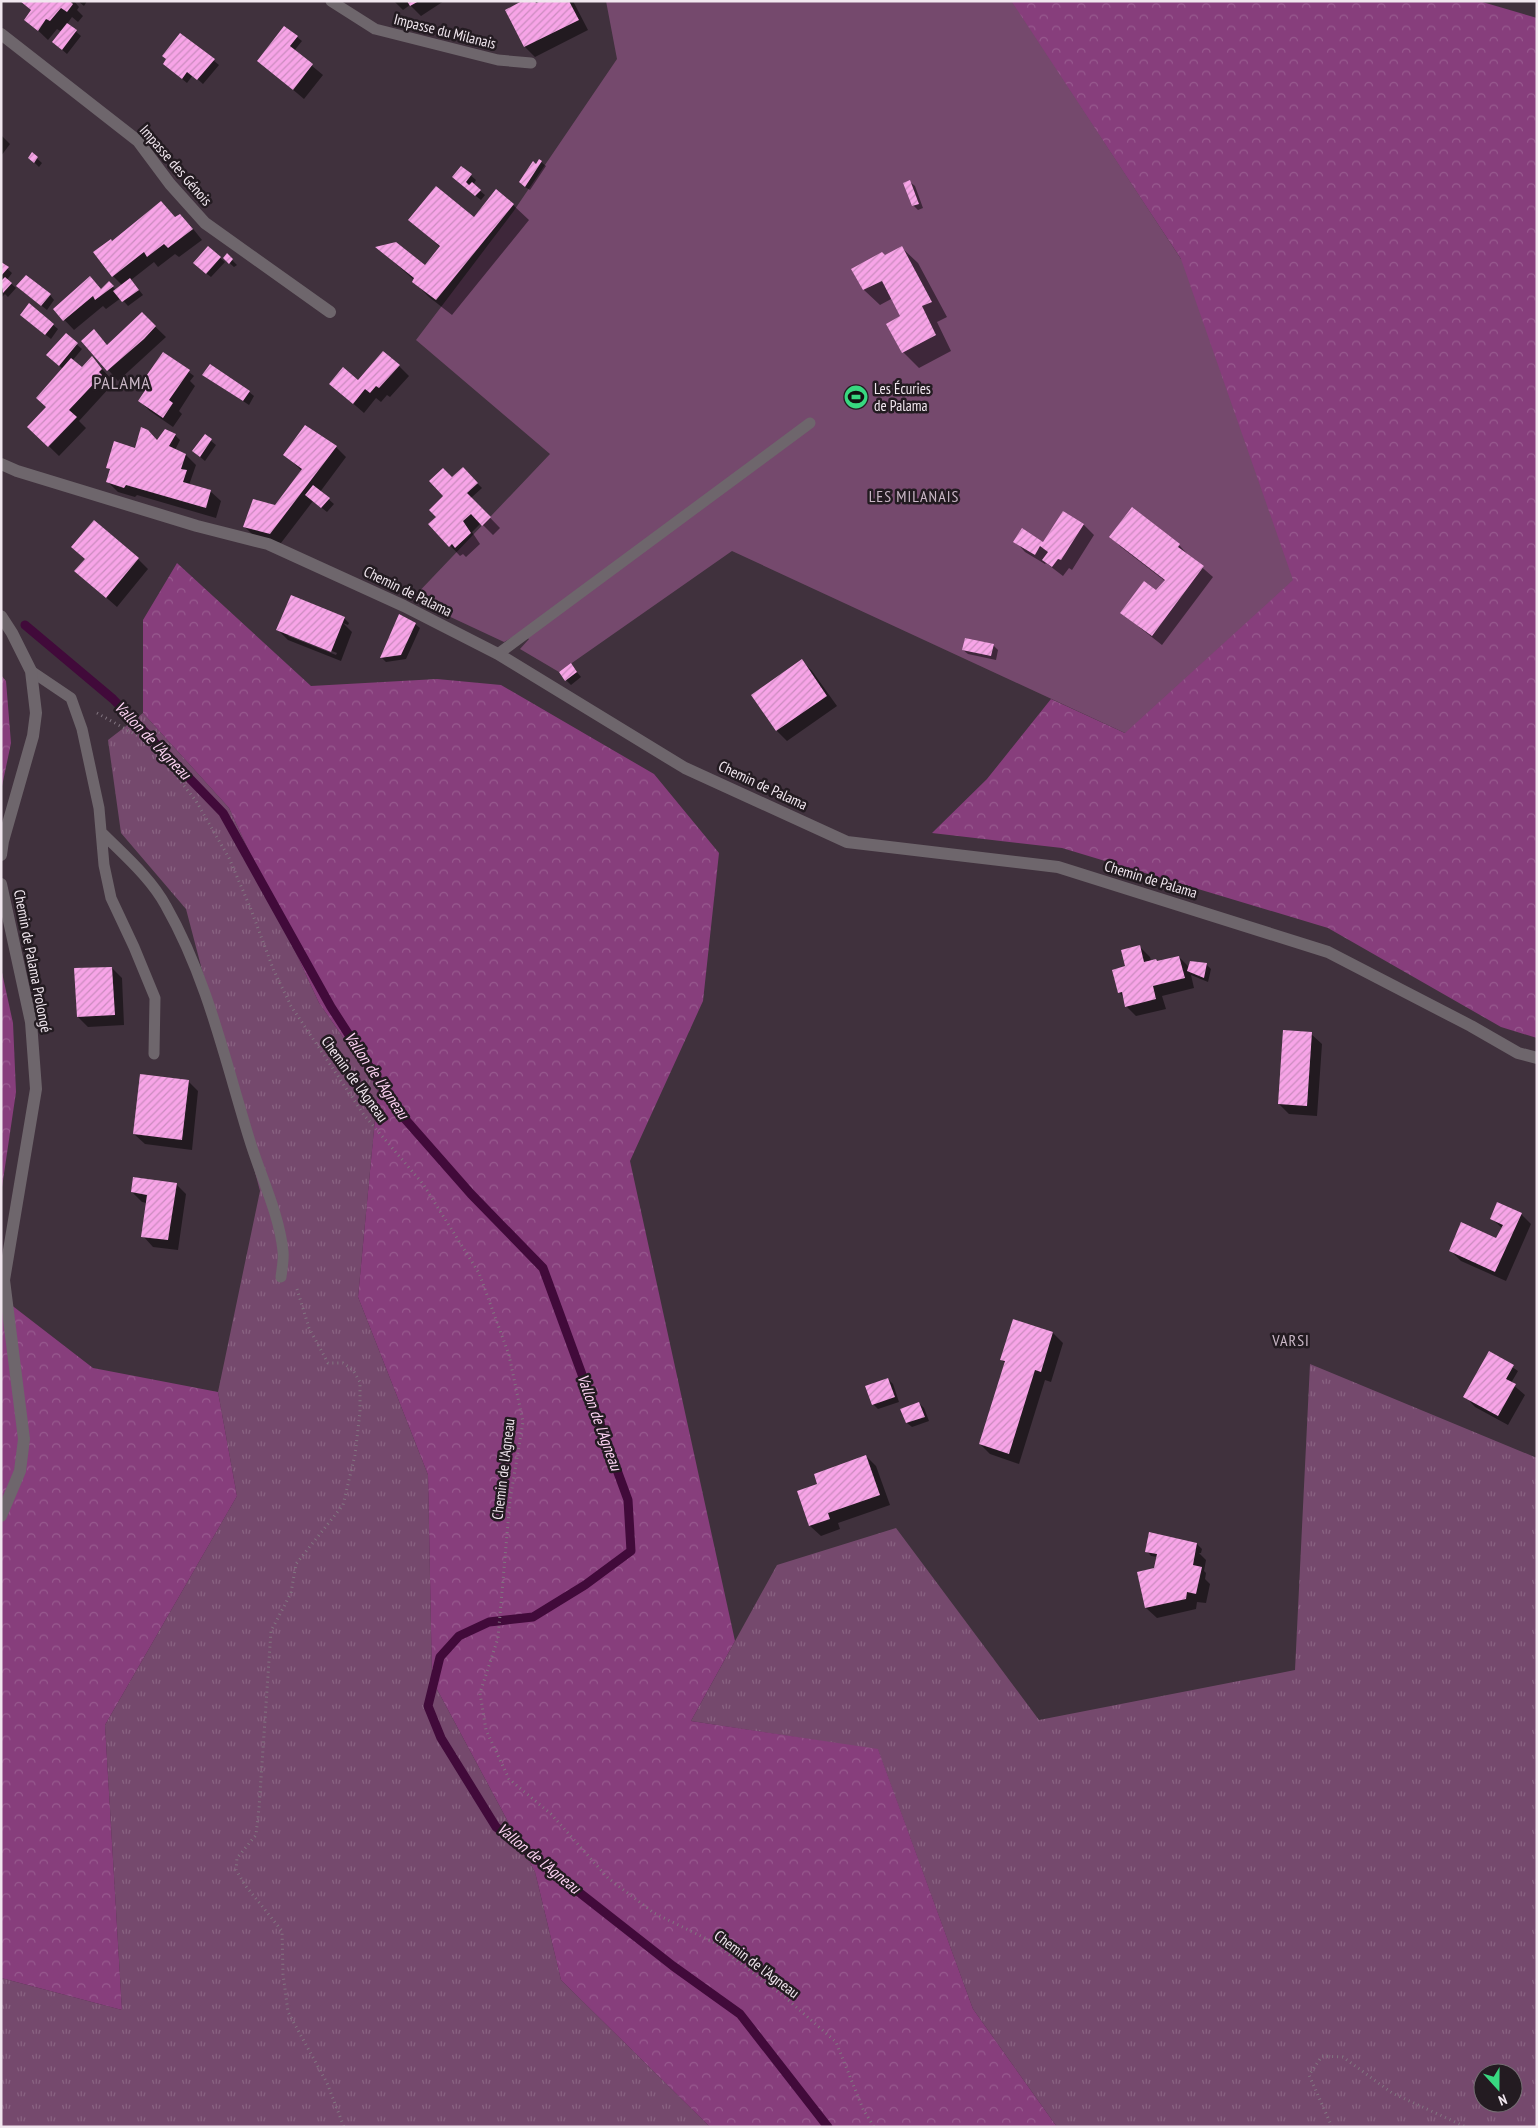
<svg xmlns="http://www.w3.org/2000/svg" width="1538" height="2128" font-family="'PT Sans Narrow',sans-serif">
  <defs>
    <pattern id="grass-tufts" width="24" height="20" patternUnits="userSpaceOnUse" patternTransform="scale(1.25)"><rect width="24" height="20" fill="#75496d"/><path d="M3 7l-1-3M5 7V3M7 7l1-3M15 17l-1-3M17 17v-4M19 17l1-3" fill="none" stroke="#896382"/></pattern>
    <pattern id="forest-crowns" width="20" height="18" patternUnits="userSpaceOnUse" patternTransform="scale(1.25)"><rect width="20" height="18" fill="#873e7c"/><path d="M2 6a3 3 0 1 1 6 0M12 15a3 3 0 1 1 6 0" fill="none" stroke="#985a8f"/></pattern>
    <pattern id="building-hatch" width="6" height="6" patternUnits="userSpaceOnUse" patternTransform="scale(1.25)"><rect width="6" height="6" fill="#f7a4e7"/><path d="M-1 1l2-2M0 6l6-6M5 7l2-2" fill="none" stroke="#cb8cbf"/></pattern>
  </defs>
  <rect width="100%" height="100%" fill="#40313d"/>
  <path fill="url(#grass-tufts)" fill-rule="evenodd" d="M143,713L229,808L319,1003L378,1087L358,1297L428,1475L432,1680L535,1872L561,1980L710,2127H1V1978L122,2010L105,1725L237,1496L218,1392L260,1191L186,909L121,833L108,740Z
    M1310,1364L1537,1458V2127H1057L973,2009L878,1750L691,1721L777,1565L896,1528L1039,1720L1295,1670ZM1483,2073H1513V2103H1483Z"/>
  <path fill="url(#forest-crowns)" d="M1010,1H1479L1537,18V1038L1501,1027L1328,928L1062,848L932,833L987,779L1051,699L1125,733L1181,259Z
    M177,563L311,686L437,679L501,685L654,774L719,853L703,1001L630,1161L735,1641L691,1721L878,1749L973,2009L1057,2127H710L561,1980L535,1872L432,1680L428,1475L358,1297L378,1087L319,1003L229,808L143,713V620Z
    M1,675L6,681L11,743L1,791Z
    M1,968L13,1023L16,1092L1,1194Z
    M1,1297L93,1368L218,1392L237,1496L105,1725L122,2010L1,1978Z"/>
  <path fill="#75496d" d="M606,1L1012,2L1181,259L1293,580L1125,733L732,551L559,672L520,649L529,639L520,633L504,642L412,599L550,454L416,340L513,212L617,59Z"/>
  <path fill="#0007" fill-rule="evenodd" d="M22,1H74L79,7L77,10L83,16L78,22L72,17L67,24L81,36L67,54L59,47L62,32L57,29L48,40L26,19L32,11Z
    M78,1H87L84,6Z
    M394,1H444L421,16L410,5L403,10Z
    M525,1H536L538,4L544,1H573L588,30L535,57L525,47L507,11Z
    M181,34L219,65L203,84L193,75L187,83L169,68Z
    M297,37L302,41L294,51L323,75L304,99L259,61Z
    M1,135L10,144L1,156Z
    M32,154L42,163L39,167L34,162Z
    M541,162L546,166L530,190L525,187L536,165Z
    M461,167L476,180L473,185L485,195L481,200L458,182Z
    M910,182L915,186L923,208L918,210L913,205Z
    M513,205L529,220L452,315L429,297L413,281L414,280L378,248L425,267L441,248L410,220L474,218Z
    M176,218L190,225L202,240L179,257L175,254L158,267L154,262L131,280L143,295L128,306L121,298L106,309L103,306L74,330L55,310L102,290L109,283L116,290L122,285L113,276L112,243Z
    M902,248L918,263L947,317L937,322L951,351L919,368L903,352L888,324L902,317L893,298L880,305L864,290L853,270Z
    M227,255L237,265L234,267L224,258Z
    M220,258L225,262L211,277L199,268Z
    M1,263L12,273L7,280L16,288L8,297L5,294L1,298Z
    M23,291L50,295L54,300L47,310Z
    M29,305L58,329L51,339L26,319Z
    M142,314L166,337L118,381L83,341H104L108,346Z
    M66,335L82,349L72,361L82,369L92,358L112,380L108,383L111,386L79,421L86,428L59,456L29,427L47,407L63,369L53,360Z
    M164,353L194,376L190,381L195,386L179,411L182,414L173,427L150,411L140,401L149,387L143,382Z
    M399,366L409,376L390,397L387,395L381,402L376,398L364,413L341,393Z
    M204,375L249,392L254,396L249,405Z
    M175,435L180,440L175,450L186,455L196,465L189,485L210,491L221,501L216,518L137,495L135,497L118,492L108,482L111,471L108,468L136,450Z
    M205,436L216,445L205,461L193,451Z
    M336,447L346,457L320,492L334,504L327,512L313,501L281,543L255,537L245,527L276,506L302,471L285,455Z
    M463,469L482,488L471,498L500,528L493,535L481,523L472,532L480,544L466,557L463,554L460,556L430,524L436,519L452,479Z
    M1063,513L1084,525L1094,535L1072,570L1069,568L1063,576L1046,563L1045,564L1025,552L1015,541L1044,544Z
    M1111,537L1179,545L1189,556L1213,577L1162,645L1139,627L1157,592L1165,581L1121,547Z
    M86,559H138L148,569L117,607L76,571Z
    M344,618L349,623L348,625L343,623L352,632L341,661L288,640L278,630ZM288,633L337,653L336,655L288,636Z
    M415,624L420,628L406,659L386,662L381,657Z
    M993,645L998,650L996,660L968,654L963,650Z
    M802,661L812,671L837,706L787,741L777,731L752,696Z
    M571,665L581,677L571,685L566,680Z
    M1140,947L1150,957L1151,961L1158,962L1179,957L1189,967L1206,964L1211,969L1208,982L1191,975L1194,988L1162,996L1166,1009L1136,1016L1126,1006L1124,998L1119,992L1126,967Z
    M112,968L122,978L124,1025L88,1027L78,1017Z
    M1311,1034L1322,1044L1317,1116L1289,1114L1279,1104Z
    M188,1081L198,1091L192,1150L145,1144L134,1134Z
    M176,1184L186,1194L178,1250L153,1247L143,1236L147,1203L142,1202L132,1192Z
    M1521,1214L1531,1224L1506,1281L1461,1261L1450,1250L1497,1240L1502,1228L1491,1218Z
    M1014,1320L1053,1333L1063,1343L1051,1382L1045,1380L1019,1464L990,1454L980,1444L1006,1364L1001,1359Z
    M1490,1352L1518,1371L1511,1383L1525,1395L1508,1425L1475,1407L1465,1396Z
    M888,1379L893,1384L899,1402L878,1409L873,1404Z
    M919,1403L924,1408L929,1421L912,1427L907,1423Z
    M866,1456L876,1466L890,1505L838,1523L840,1529L821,1536L810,1526L799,1492L819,1484Z
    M1197,1544L1202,1549L1201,1553H1199L1206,1560L1204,1571L1206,1573L1205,1579L1210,1584L1206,1603L1197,1602L1196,1609L1157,1618L1146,1608L1158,1557L1151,1556L1147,1551Z"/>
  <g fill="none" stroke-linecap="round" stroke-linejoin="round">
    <path stroke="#410a3a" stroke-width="9" d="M25,625L113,699L223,813L331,1007L398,1111L471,1194L543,1268L628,1500L631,1551L585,1585L533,1617L489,1622L459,1636L440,1657L428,1706L441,1738L496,1827L673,1966L740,2014L828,2127"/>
  </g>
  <path fill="url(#building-hatch)" d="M20,1H70L73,4L67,12L61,8L50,21L46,19L38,31L24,20L31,10Z
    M407,1H419L410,6Z
    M522,1H535L536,3L541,1H569L579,20L524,47L505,10Z
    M67,23L77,30L62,50L52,42Z
    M284,26L298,36L290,46L313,64L293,90L257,61Z
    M180,33L215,59L197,80L187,72L182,79L163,64L166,59L162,56Z
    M32,152L38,157L34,163L28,158Z
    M539,159L542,161L525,187L519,182L533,161L536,164Z
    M461,166L472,174L466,182L469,185L472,182L481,190L475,196L452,177Z
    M910,180L919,204L912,206L903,183Z
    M436,186L474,217L496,189L514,204L436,300L412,282L414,278L375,247L396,242L425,265L440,246L408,220Z
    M161,201L175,217L180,214L193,229L168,248L164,244L147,257L144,252L112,277L93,252L111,239L112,241Z
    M208,246L221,257L206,274L193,263Z
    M902,246L932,302L922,306L936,335L902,353L886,324L900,316L882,281L863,290L851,269L882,252L885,255Z
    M227,253L233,259L229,264L223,258Z
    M1,262L9,267L1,276Z
    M26,275L51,294L41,306L16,286Z
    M90,276L101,289L109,281L114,286L95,300L93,296L63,321L53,309Z
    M5,277L12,283L3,293L1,281Z
    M130,278L139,290L122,302L113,291Z
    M29,303L54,324L45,335L20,315Z
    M142,312L156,326L144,339L107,371L81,341L94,329L107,345Z
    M66,333L78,343L59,366L46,355Z
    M383,351L400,365L379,388L376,386L370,393L365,389L353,404L329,384L343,367L358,380Z
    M163,352L190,370L169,400L173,403L163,418L138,401L148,386L142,382Z
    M92,356L102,369L99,372L102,375L69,410L77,417L48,447L27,427L46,407L36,398L71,358L82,367Z
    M210,364L250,391L243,401L202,375Z
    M305,425L337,446L270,534L243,527L253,499L275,505L302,469L283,455Z
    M141,427L148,430L157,440L165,429L176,434L169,446L186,454L181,469L187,470L183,482L211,490L206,508L126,485L124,488L106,482L110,469L106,468L114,441L135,448Z
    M205,434L212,439L200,457L192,451Z
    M463,467L478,483L467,493L491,517L482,526L471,514L463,521L471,533L455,548L452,544L449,547L428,524L436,517L429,510L443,496L429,481L443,468L452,477Z
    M313,485L330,498L321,508L305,495Z
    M1132,507L1180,544L1178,547L1204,566L1152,636L1120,613L1144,581L1156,590L1165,580L1109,537Z
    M1063,511L1084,524L1061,560L1058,559L1052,567L1042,560L1048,552L1040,546L1035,555L1013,542L1022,528L1043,542Z
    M94,520L139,558L106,598L74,571L85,559L71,547Z
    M291,595L345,617L331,652L276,630Z
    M399,614L416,623L401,655L380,658Z
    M965,638L994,644L991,656L962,650Z
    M802,659L827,696L776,731L751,695Z
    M571,663L577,672L565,681L559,672Z
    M1140,945L1144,962L1156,959L1157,961L1179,956L1185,978L1153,986L1156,999L1125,1007L1122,992L1118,993L1112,970L1125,966L1121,950Z
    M1190,961L1207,963L1204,978L1187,971Z
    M112,967L115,1015L77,1017L74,968Z
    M1283,1030L1312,1032L1307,1106L1278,1104Z
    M140,1074L189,1080L182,1140L133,1134Z
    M133,1177L177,1183L168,1240L141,1237L147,1195L131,1192Z
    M1497,1202L1522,1213L1495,1272L1449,1251L1461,1222L1496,1238L1503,1225L1490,1219Z
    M1013,1319L1053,1332L1041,1372L1035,1370L1009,1454L979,1444L1005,1361L1000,1360Z
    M1489,1351L1514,1365L1506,1379L1516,1384L1498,1416L1463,1397Z
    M888,1378L895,1397L872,1405L865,1386Z
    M919,1402L925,1417L906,1423L900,1409Z
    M866,1455L880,1495L828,1513L830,1519L809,1526L797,1491L817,1484L814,1474Z
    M1149,1532L1197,1543L1193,1565L1202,1567L1196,1594L1187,1592L1186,1599L1145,1608L1137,1572L1154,1568L1157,1554L1145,1552Z"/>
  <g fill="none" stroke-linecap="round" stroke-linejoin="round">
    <path stroke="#827580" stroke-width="3" stroke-dasharray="1 4" stroke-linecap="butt" d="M97,713L138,736L163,759L196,801L229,858L250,907L274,971L291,1006L364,1115L423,1184L479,1273L509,1355L523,1422L510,1500L498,1638L480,1693L486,1730L509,1779L551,1814L608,1878L654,1913L713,1942L786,1998L836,2042L863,2109L874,2127
      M297,1289L309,1328L328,1363H343L353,1370L360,1382V1412L355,1455L343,1505L296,1564L291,1593L271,1631L259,1808L256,1835L237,1858L236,1870L245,1885L282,1931L283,1974L288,2012L327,2083L344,2127
      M1332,2127L1309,2075L1322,2056L1343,2057L1392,2093L1466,2127"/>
    <path stroke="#6e666c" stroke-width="11" d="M331,1L375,29L498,60L531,63
      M498,654L810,423
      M31,671L71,698L82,729L99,808L104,865L111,898L134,947L155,998L154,1054
      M101,832C124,855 151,878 166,906C207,978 225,1060 249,1138C260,1175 279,1213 283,1251C284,1259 282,1269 281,1277"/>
    <path stroke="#6e666c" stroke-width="12" d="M1,34L138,141L170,184L205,223L330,312
      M1,464L17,471L197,526L268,544L404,606L498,654L685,768L847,842L1058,867L1328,952L1471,1026L1518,1053L1537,1058
      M1,616L12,633L31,671L36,713L33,736L3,841L1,855
      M1,884L31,1022L36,1089L4,1280L24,1439L20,1471L1,1516"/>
  </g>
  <defs>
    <symbol id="stadium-disc" viewBox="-11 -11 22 22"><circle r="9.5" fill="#38d880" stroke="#231b21"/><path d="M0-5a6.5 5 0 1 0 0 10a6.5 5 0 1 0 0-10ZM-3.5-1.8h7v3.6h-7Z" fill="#111"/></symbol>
  </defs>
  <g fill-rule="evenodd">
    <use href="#stadium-disc" x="842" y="383" width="28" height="28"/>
  </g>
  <g text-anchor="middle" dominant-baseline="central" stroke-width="5" stroke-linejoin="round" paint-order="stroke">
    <g font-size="15" fill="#f1e7ef" stroke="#231b21">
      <text transform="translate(445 31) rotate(14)">Impasse du Milanais</text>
      <text transform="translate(176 165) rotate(49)">Impasse des Génois</text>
      <text transform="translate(408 591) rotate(26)">Chemin de Palama</text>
      <text transform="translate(763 785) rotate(25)">Chemin de Palama</text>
      <text transform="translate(1151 879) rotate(17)">Chemin de Palama</text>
      <text transform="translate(33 961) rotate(79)">Chemin de Palama Prolongé</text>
      <text transform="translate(355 1079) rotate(54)">Chemin de l'Agneau</text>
      <text transform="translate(503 1469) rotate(-83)">Chemin de l'Agneau</text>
      <text transform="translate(757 1964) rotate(37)">Chemin de l'Agneau</text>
    </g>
    <g font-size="15" fill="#f1e7ef" stroke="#231b21" text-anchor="start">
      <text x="874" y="388">Les Écuries<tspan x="874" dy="17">de Palama</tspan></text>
    </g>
    <g font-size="16" letter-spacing="1" fill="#cbb8c7" stroke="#231b21">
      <text x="914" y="496">LES MILANAIS</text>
      <text x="1291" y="1340">VARSI</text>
    </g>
    <g font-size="16" font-style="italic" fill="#fed4f4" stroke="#231b21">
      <text transform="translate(153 740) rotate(46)">Vallon de l'Agneau</text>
      <text transform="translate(377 1075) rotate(56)">Vallon de l'Agneau</text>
      <text transform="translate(600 1422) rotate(70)">Vallon de l'Agneau</text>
      <text transform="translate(539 1858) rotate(39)">Vallon de l'Agneau</text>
    </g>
    <g font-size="18" letter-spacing="1" fill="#cbb8c7" stroke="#231b21">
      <text x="122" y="382">PALAMA</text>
    </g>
  </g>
  <rect width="1538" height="2128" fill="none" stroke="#f1e7ef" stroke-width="5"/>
  <g transform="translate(1498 2088) rotate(159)"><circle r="24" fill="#231b21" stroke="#756d73"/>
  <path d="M0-4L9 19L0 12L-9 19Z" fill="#38d880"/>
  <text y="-8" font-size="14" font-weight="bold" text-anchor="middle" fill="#f1e7ef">N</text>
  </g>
</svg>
